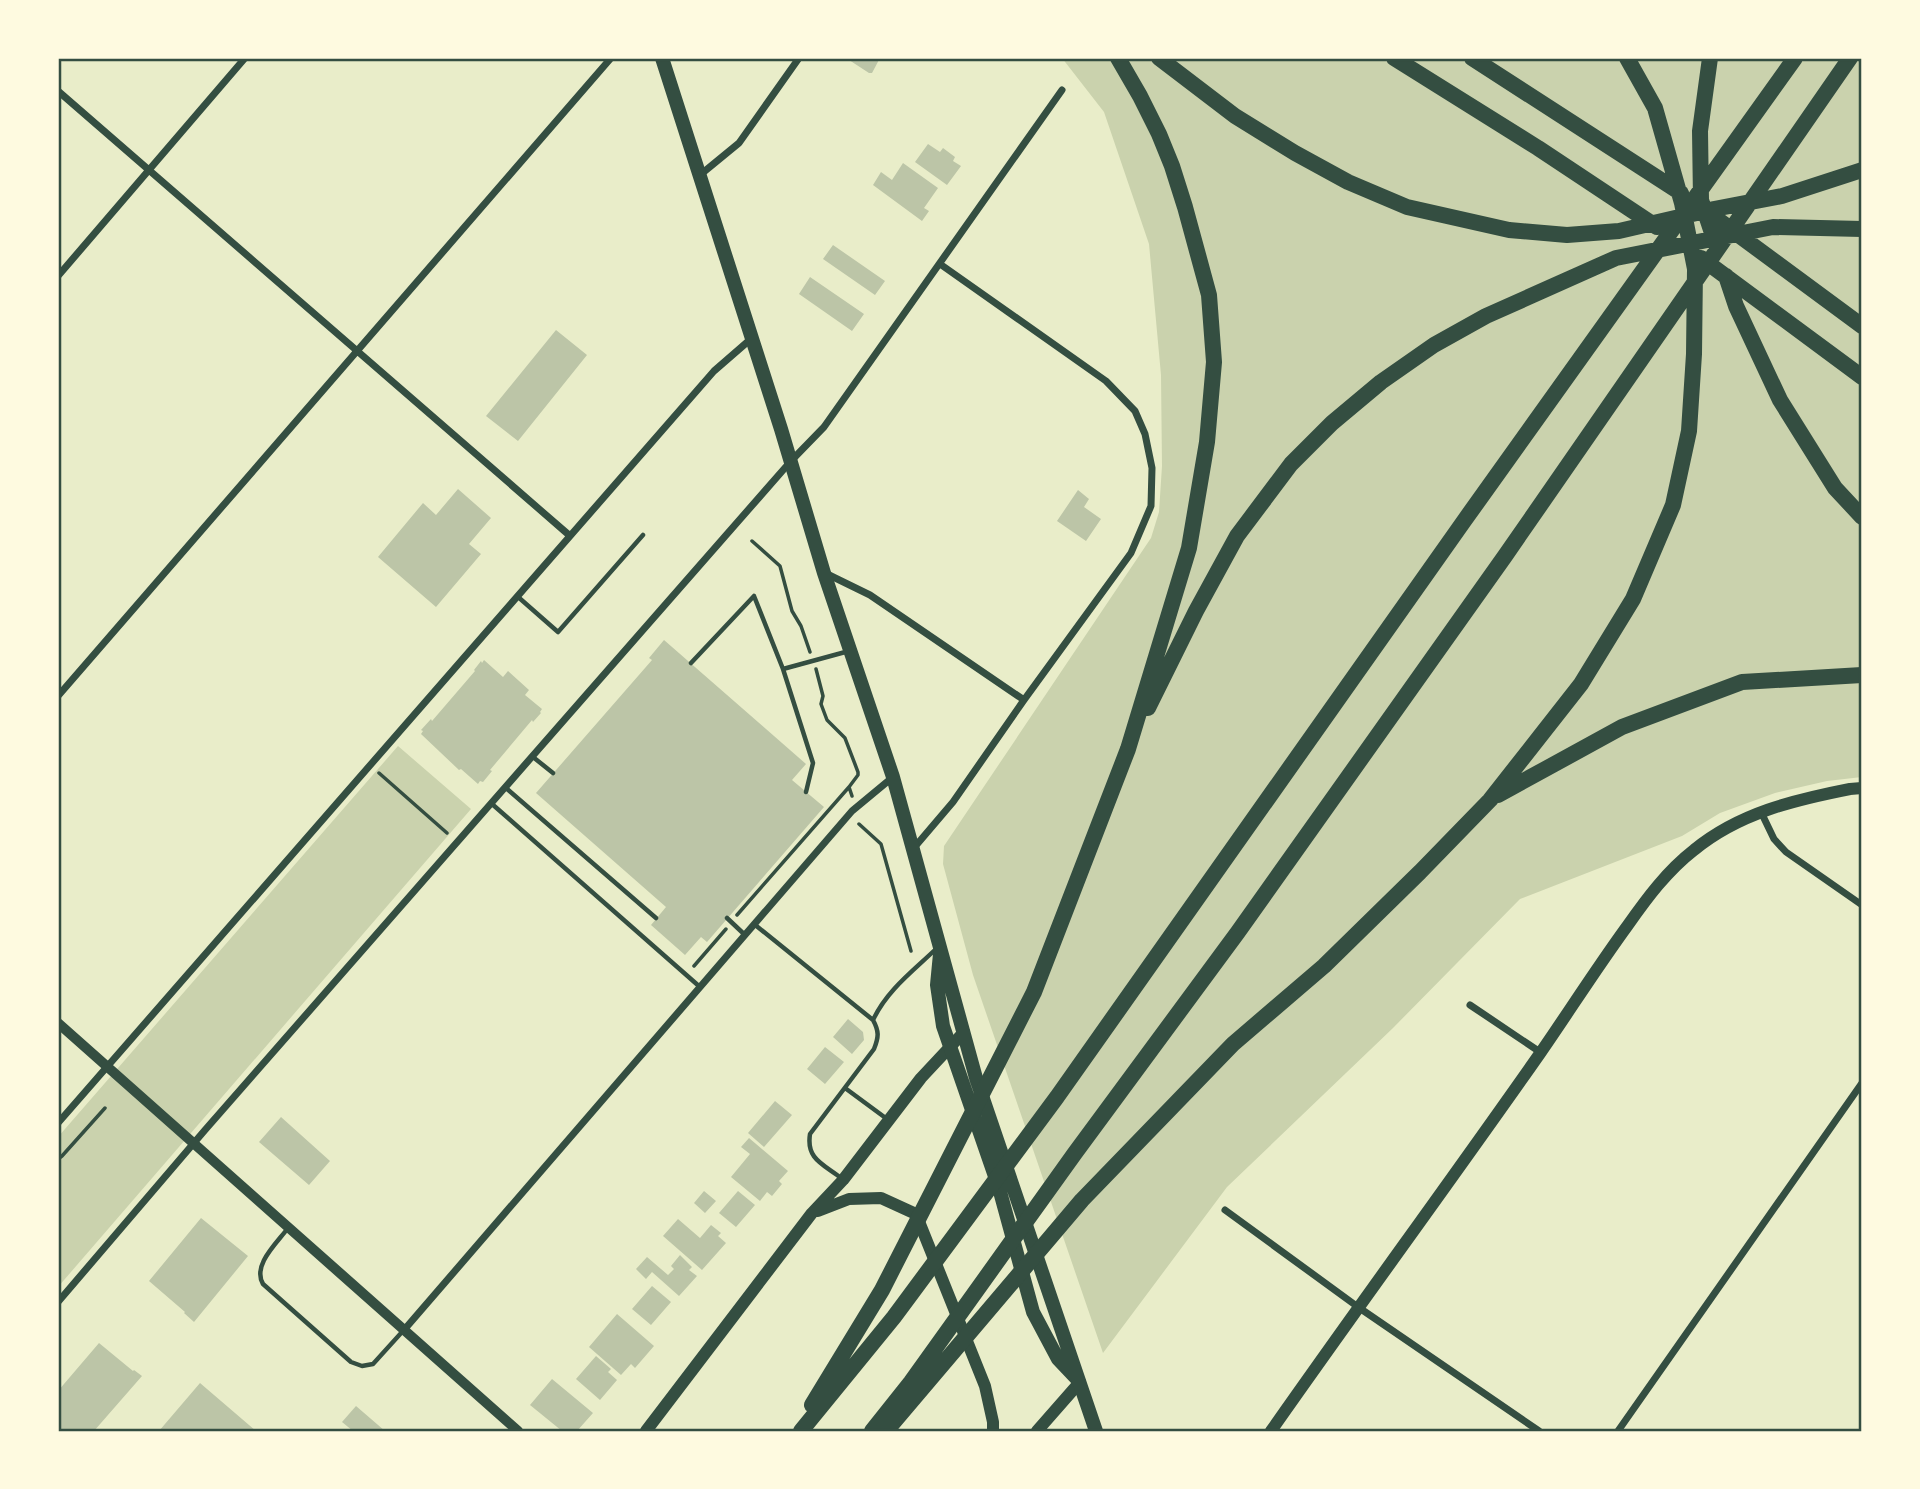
<svg xmlns="http://www.w3.org/2000/svg" width="1920" height="1489" font-family="Mulish,sans-serif">
  <rect width="100%" height="100%" fill="#e9edc9"/>
  <path fill="#cad2ad" d="M1062,58H1862V777L1827,781L1775,793L1720,813L1682,836L1520,899L1393,1028L1227,1187L1103,1353L973,975L943,864L944,846L1151,538L1159,512L1162,466L1161,375L1149,244L1104,112Z
    M398,746L471,809L58,1287V1137Z"/>
  <path fill="#bcc5a7" d="M846,58H880L872,73H869Z
    M928,144L940,152L943,148L955,157L953,161L961,166L947,185L915,162Z
    M903,163L938,188L924,208L929,211L922,221L873,185L881,172L892,180Z
    M833,245L885,281L875,295L823,259Z
    M810,277L864,314L852,331L799,294Z
    M556,330L587,355L518,441L486,416Z
    M458,489L491,518L469,544L481,554L436,607L378,557L423,503L436,515Z
    M1078,490L1089,499L1084,507L1101,519L1086,541L1057,521Z
    M664,640L806,764L792,780L824,807L707,942L701,937L685,955L651,925L666,907L536,793L652,660L649,658Z
    M484,660L503,677L508,671L529,690L525,695L542,709L540,712L541,713L533,722L532,720L490,770L492,771L483,782L480,781L478,784L461,769L459,770L421,734L423,731L421,730L431,719L432,721L475,671L474,670L481,661L482,663Z
    M848,1019L863,1032L864,1040L852,1054L833,1037Z
    M825,1047L844,1062L825,1084L807,1069Z
    M775,1101L792,1115L764,1147L748,1133Z
    M281,1117L330,1161L309,1185L259,1142Z
    M749,1138L788,1171L779,1181L782,1184L772,1196L767,1192L760,1201L731,1177L750,1154L741,1147Z
    M704,1191L716,1201L705,1213L694,1203Z
    M738,1191L755,1205L736,1227L719,1213Z
    M201,1218L248,1256L194,1322L184,1313L185,1312L149,1281Z
    M678,1219L700,1238L711,1225L721,1233L718,1236L726,1243L702,1270L663,1236Z
    M680,1255L692,1267L689,1270L697,1276L679,1296L652,1272L646,1279L636,1269L647,1257L668,1275L674,1269L671,1266Z
    M652,1286L671,1302L651,1325L632,1309Z
    M617,1314L654,1346L635,1368L631,1364L621,1375L589,1347Z
    M99,1343L133,1371L134,1370L142,1376L94,1431H58V1391Z
    M596,1356L611,1369L608,1372L617,1380L600,1400L576,1379Z
    M552,1379L593,1413L577,1431H562L530,1405Z
    M200,1383L256,1431H159Z
    M356,1406L385,1431H353L342,1422Z"/>
  <g fill="none" stroke-linecap="round" stroke-linejoin="round">
    <path stroke="#344e41" stroke-width="3.5" d="M752,541L780,566L792,611L801,626L810,652
      M816,669L823,696L821,704L827,720L845,738L858,772V775L849,787L852,796
      M379,773L447,833
      M859,824L881,844L911,951
      M737,915L849,787
      M694,966L726,929
      M58,1159L62,1156L105,1108"/>
    <path stroke="#344e41" stroke-width="4.5" d="M517,596L558,632L643,535
      M691,663L754,596L783,669L849,651
      M783,669L813,763L806,792
      M533,757L553,773
      M506,788L656,918
      M492,804L700,987
      M727,918L745,935
      M754,924L873,1020C879,1031 879,1037 874,1049L810,1134C806,1159 823,1164 841,1178
      M873,1020C887,990 913,971 937,948
      M845,1088L887,1119
      M288,1228C277,1243 252,1265 263,1284L351,1362L362,1366L373,1364L402,1332"/>
    <path stroke="#344e41" stroke-width="7" d="M58,91L569,535
      M700,175L739,143L799,58
      M58,276L245,58
      M825,573L870,595L1024,700
      M58,696L611,58
      M1761,812L1774,839L1786,852L1862,905
      M913,849L953,802L1024,700L1131,553L1151,506L1152,468L1145,434L1135,411L1106,381L940,264
      M1470,1005L1540,1052
      M58,1123L714,371L752,338
      M1225,1210L1358,1307L1539,1431
      M58,1302L205,1130L791,461L824,427L1062,90
      M404,1330L852,811L893,777
      M1618,1431L1862,1083"/>
    <path stroke="#344e41" stroke-width="10" d="M58,1023L518,1431"/>
    <path stroke="#344e41" stroke-width="12" d="M818,1211L849,1199L881,1198L916,1214L985,1386L993,1422V1431
      M646,1431L812,1213L843,1180L921,1078L964,1032
      M1037,1431L1080,1382
      M1271,1431C1360,1304 1452,1179 1541,1052C1570,1010 1598,966 1628,925C1647,898 1667,871 1694,850C1739,813 1794,800 1850,789L1862,788"/>
    <path stroke="#344e41" stroke-width="14" d="M662,58L781,429L824,573L893,777L976,1078L1096,1431
      M940,954L937,985L943,1026L999,1188L1033,1312L1058,1359L1076,1378"/>
    <path stroke="#344e41" stroke-width="16" d="M1159,58L1235,116L1295,153L1348,182L1407,207L1509,230L1567,235L1619,231L1714,209L1782,196L1862,170
      M1394,58L1538,148L1657,227
      M1472,58L1681,193
      M1710,58L1700,131L1701,200L1717,248
      M1702,208L1862,326
      M1701,258L1862,377
      M1726,276L1736,306L1780,400L1835,488L1862,517
      M1148,708L1196,611L1237,536L1291,464L1332,423L1381,382L1434,345L1486,316L1616,258L1773,227L1862,229
      M1498,795L1622,727L1742,682L1862,675
      M812,1405L882,1290L1034,992L1128,749L1189,548L1207,442L1214,362L1209,295L1185,207L1172,166L1159,134L1140,96L1118,58
      M801,1431L894,1317L1057,1097L1464,521L1795,58
      M872,1431L911,1382L1075,1153L1238,932L1505,556L1850,58
      M886,1431L1082,1200L1233,1044L1324,966L1420,872L1490,800L1581,684L1633,599L1673,505L1689,431L1694,354L1695,269L1682,203L1655,108L1627,58"/>
  </g>
  <rect width="1920" height="1489" fill="none" stroke="#fefae0" stroke-width="119"/>
  <rect x="60" y="60" width="1800" height="1370" fill="none" stroke="#344e41" stroke-width="2.5"/>
</svg>
